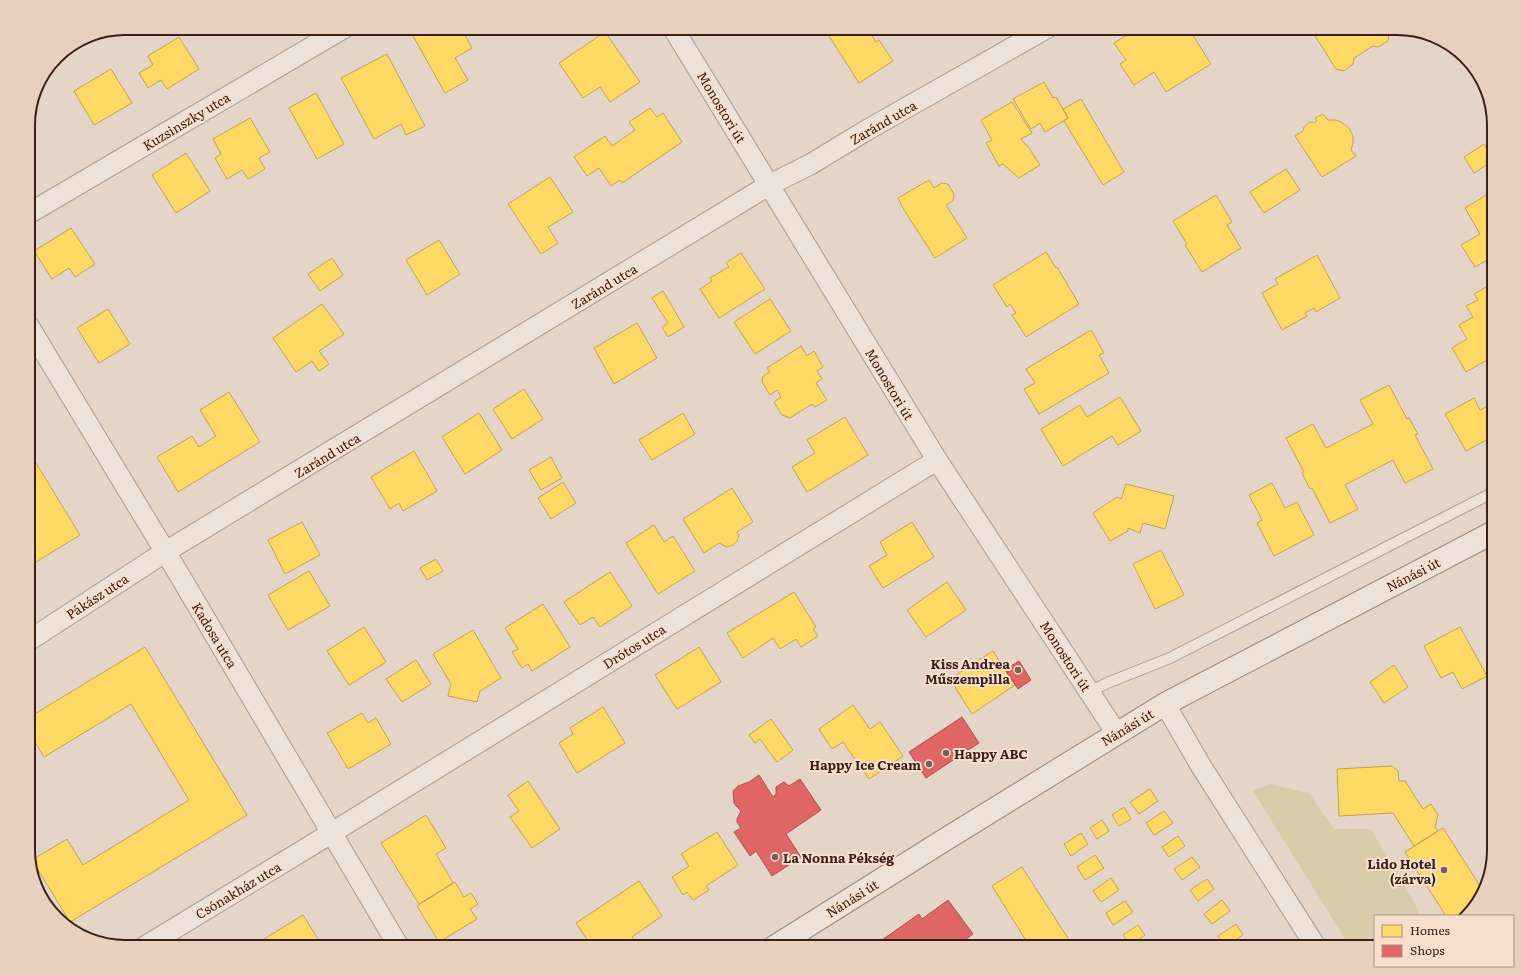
<svg xmlns="http://www.w3.org/2000/svg" width="1522" height="975" font-family="Literata,serif">
  <rect width="100%" height="100%" fill="#e5d4c8"/>
  <path fill="#d9cca9" d="M1269,784L1309,793L1334,829H1371L1419,911L1418,916H1375V947H1350L1253,791Z"/>
  <path fill="#ffd966" stroke="#c3a24f" d="M423,28H461L472,48L455,58L468,80L445,93L412,34Z
    M824,28H867L876,42L879,40L893,61L859,83Z
    M1136,28H1191L1189,29L1211,64L1166,92L1154,72L1134,85L1120,64L1126,60L1114,43L1132,32L1131,31Z
    M1310,28H1386L1389,32L1388,41L1378,47L1373,46L1354,58L1353,64L1344,71L1336,69Z
    M605,32L640,82L610,102L600,87L583,98L559,63Z
    M179,37L199,69L167,89L161,80L148,88L139,73L153,65L148,56Z
    M387,54L425,126L406,135L401,124L374,139L341,78Z
    M111,69L132,103L94,125L74,91Z
    M1044,82L1053,98L1056,97L1068,118L1045,132L1040,123L1031,129L1013,99Z
    M316,93L344,144L317,159L289,108Z
    M1081,99L1124,172L1103,185L1064,121L1068,118L1063,109Z
    M1012,102L1032,133L1021,139L1026,145H1027L1040,165L1019,178L1003,164L999,166L986,143L992,140L981,120Z
    M650,108L657,117L663,113L682,142L622,183L620,180L611,186L599,168L587,176L574,157L605,136L612,146L635,130L629,122Z
    M1323,114L1328,120H1336L1341,122L1349,128L1353,136V143L1351,150L1356,156L1322,177L1295,136L1303,131L1304,127L1310,122L1314,123L1317,121L1315,118Z
    M250,118L270,152L259,158L265,169L248,179L242,170L227,179L215,158L221,154L213,139Z
    M1484,144L1494,160L1474,173L1464,157Z
    M186,153L210,191L176,213L152,175Z
    M1286,169L1300,190L1264,213L1250,192Z
    M550,177L573,212L548,227L558,243L541,254L508,204Z
    M929,180L934,188L942,183L948,184L954,194L953,201L946,205L967,238L935,258L904,210L898,198Z
    M1493,191L1494,256L1475,267L1461,245L1480,234L1465,208Z
    M1216,195L1232,222L1227,225L1241,248L1202,272L1185,245L1187,244L1173,221Z
    M71,228L95,264L75,277L69,268L52,279L34,251Z
    M439,240L460,274L427,295L406,260Z
    M1046,252L1056,268L1057,267L1079,304L1026,337L1012,315L1016,313L1010,304L1007,307L993,285Z
    M741,253L765,289L719,318L700,289L712,281L710,278L729,267L726,263Z
    M1317,255L1340,298L1316,312L1314,308L1305,313L1307,316L1282,330L1262,293L1278,284L1275,279Z
    M332,258L343,275L320,291L308,274Z
    M1488,286L1491,291L1494,290V356L1466,372L1452,348L1467,339L1459,325L1473,317L1466,306L1478,300L1474,294Z
    M663,291L684,327L668,337L662,327L668,323L652,298Z
    M770,299L791,331L755,354L734,322Z
    M322,304L344,334L319,351L329,364L319,371L312,361L296,372L273,338Z
    M108,309L130,344L99,363L77,328Z
    M637,323L657,358L614,384L594,348Z
    M1091,330L1104,353L1099,355L1109,373L1039,414L1024,389L1035,383L1026,369Z
    M801,346L807,356L814,351L823,367L817,371L822,379L816,383L827,400L815,407L812,404L790,418L782,415L774,402L781,397L777,390L770,395L762,382L763,376L770,372L767,368Z
    M1389,385L1407,419L1409,418L1418,434L1415,435L1433,469L1405,483L1393,460L1345,485L1358,509L1330,523L1312,488L1310,489L1302,473L1304,472L1286,438L1313,424L1326,448L1373,424L1360,400Z
    M524,389L543,419L512,439L493,409Z
    M229,392L260,442L178,492L157,457L192,436L199,447L216,436L200,410Z
    M1120,397L1141,431L1118,445L1112,436L1063,466L1041,429L1080,405L1087,417Z
    M1474,398L1480,410L1488,406L1494,417V436L1466,451L1445,414Z
    M479,413L502,450L465,474L442,437Z
    M683,413L695,434L652,460L639,440Z
    M845,417L868,455L807,492L792,467L815,453L807,440Z
    M28,450L80,535L28,567Z
    M414,451L437,491L403,511L399,503L390,509L371,477Z
    M551,457L562,478L541,490L529,470Z
    M563,482L576,503L551,519L538,498Z
    M1272,483L1285,508L1297,502L1314,535L1274,556L1257,523L1262,520L1249,495Z
    M1126,484L1174,496L1165,529L1143,523L1140,533L1128,528V531L1110,541L1093,513L1117,497L1121,499Z
    M732,488L753,522L737,532L739,535L737,541L733,545L727,547L719,543L704,553L683,519Z
    M302,522L320,555L285,574L268,540Z
    M912,522L934,557L883,588L869,566L887,555L880,542Z
    M654,525L664,542L673,536L695,571L658,594L626,543Z
    M1161,550L1184,595L1155,609L1133,564Z
    M436,559L443,571L427,580L420,568Z
    M309,571L330,606L288,630L268,595Z
    M610,572L632,606L600,627L593,617L580,625L564,602Z
    M947,582L966,610L926,637L907,610Z
    M794,592L816,627L813,629L818,636L801,647L796,639L780,649L773,638L743,658L727,633Z
    M543,604L570,647L532,671L528,664L522,668L512,652L518,649L505,628Z
    M364,627L386,662L349,685L327,651Z
    M1460,627L1487,676L1462,689L1453,672L1441,678L1424,646Z
    M473,630L501,678L480,691L477,702L448,696L451,684L433,654Z
    M145,647L247,815L70,922L32,860L67,839L83,865L189,800L131,704L44,757L28,730V718Z
    M699,647L721,682L677,709L655,675Z
    M993,651L1015,685L972,714L950,679Z
    M416,660L431,684L402,702L386,679Z
    M1394,665L1408,687L1384,703L1370,682Z
    M853,705L870,729L880,722L903,756L869,779L843,742L832,749L819,729Z
    M603,707L625,743L577,773L559,743L573,734L570,728Z
    M362,713L368,723L376,718L391,744L348,769L327,733Z
    M771,719L793,750L777,762L760,739L755,743L749,735Z
    M1392,766L1398,771L1399,781H1405L1423,809L1431,804L1438,815L1435,827L1438,831L1414,846L1393,813L1339,816L1337,769Z
    M528,781L560,829L532,848L510,817L519,811L508,795Z
    M1150,789L1158,801L1139,814L1130,802Z
    M1124,807L1131,819L1119,826L1112,815Z
    M1164,811L1173,823L1154,835L1146,823Z
    M426,815L446,848L436,854L453,883L419,904L381,843Z
    M1102,820L1109,831L1097,839L1090,828Z
    M1443,828L1482,889L1478,903L1464,916H1446L1405,852Z
    M717,832L738,865L706,886L709,890L693,900L687,892L683,895L672,877L689,866L681,854Z
    M1081,833L1088,844L1071,856L1064,844Z
    M1178,836L1185,846L1169,857L1162,847Z
    M1095,855L1104,868L1085,880L1077,867Z
    M1192,857L1200,867L1182,880L1174,869Z
    M1022,867L1073,946L1072,947H1030L992,886Z
    M1111,878L1119,890L1101,902L1093,891Z
    M1207,879L1214,889L1198,901L1190,890Z
    M639,881L662,916L632,937L636,943L629,947H592L576,923Z
    M455,882L464,897L471,893L478,904L470,909L477,919L439,942L417,906Z
    M1222,900L1230,911L1212,924L1204,914Z
    M1125,901L1133,912L1113,925L1106,913Z
    M303,915L323,947H251Z
    M1236,924L1243,935L1225,947L1218,936Z
    M1138,925L1145,935L1130,946L1123,935Z"/>
  <path fill="#e06666" stroke="#ad514f" d="M1019,661L1031,680L1018,689L1005,670Z
    M962,717L979,743L926,778L909,752Z
    M759,775L773,797L776,794V787L784,782L789,786L800,779L821,810L786,834L801,857L772,876L756,851L750,856L734,832L741,828L737,822V819L741,811L736,806L734,803L733,791L738,786L749,782Z
    M948,900L973,934L955,947H872L919,914L922,919Z"/>
  <g fill="none" stroke-linecap="round" stroke-linejoin="round">
    <defs>
      <path id="lane" d="M1090,692L1107,683L1170,658L1494,492"/>
      <path id="street" d="M673,28L937,460L1117,734
        M28,214L344,28
        M28,325L180,576L399,947
        M28,641L165,552L769,185L811,164L867,130L1047,28
        M1165,704L1201,766L1316,947
        M144,947L307,848L937,460"/>
      <path id="secondary" d="M774,947L946,839L1165,704L1494,532"/>
    </defs>
    <use href="#lane" stroke="#a99a92" stroke-width="12"/>
    <use href="#street" stroke="#a99a92" stroke-width="22"/>
    <use href="#secondary" stroke="#998a82" stroke-width="24"/>
    <use href="#lane" stroke="#ece2da" stroke-width="10"/>
    <use href="#street" stroke="#ece2da" stroke-width="20"/>
    <use href="#secondary" stroke="#ece2da" stroke-width="22"/>
  </g>
  <g fill="#746057" stroke="#f8dfcc" stroke-width="1.5">
    <circle cx="1018" cy="670" r="4"/>
    <circle cx="946" cy="753" r="4"/>
    <circle cx="929" cy="764" r="4"/>
    <circle cx="775" cy="857" r="4"/>
    <circle cx="1444" cy="870" r="4"/>
  </g>
  <g text-anchor="middle" dominant-baseline="central" stroke-width="4" stroke-linejoin="round" paint-order="stroke">
    <g font-size="13" fill="#37211a" stroke="#f8dfcc">
      <text transform="translate(722 107) rotate(59)">Monostori út</text>
      <text transform="translate(186 121) rotate(-31)">Kuzsinszky utca</text>
      <text transform="translate(883 122) rotate(-30)">Zaránd utca</text>
      <text transform="translate(604 286) rotate(-31)">Zaránd utca</text>
      <text transform="translate(890 384) rotate(59)">Monostori út</text>
      <text transform="translate(327 455) rotate(-31)">Zaránd utca</text>
      <text transform="translate(1413 574) rotate(-27)">Nánási út</text>
      <text transform="translate(97 596) rotate(-33)">Pákász utca</text>
      <text transform="translate(215 635) rotate(59)">Kadosa utca</text>
      <text transform="translate(634 646) rotate(-32)">Drótos utca</text>
      <text transform="translate(1066 656) rotate(57)">Monostori út</text>
      <text transform="translate(1127 727) rotate(-31)">Nánási út</text>
      <text transform="translate(238 890) rotate(-31)">Csónakház utca</text>
      <text transform="translate(852 898) rotate(-32)">Nánási út</text>
    </g>
    <g font-size="13" font-weight="bold" fill="#37211a" stroke="#f8dfcc" text-anchor="end">
      <text x="1010" y="663">Kiss Andrea<tspan x="1010" dy="15">Műszempilla</tspan></text>
      <text x="954" y="753" text-anchor="start">Happy ABC</text>
      <text x="921" y="764">Happy Ice Cream</text>
      <text x="783" y="857" text-anchor="start">La Nonna Pékség</text>
      <text x="1436" y="863">Lido Hotel<tspan x="1436" dy="15">(zárva)</tspan></text>
    </g>
  </g>
  <path d="M0 0H1522V975H0ZM125 35H1397A90 90 0 0 1 1487 125V850A90 90 0 0 1 1397 940H125A90 90 0 0 1 35 850V125A90 90 0 0 1 125 35Z" fill="#e9d0be" fill-rule="evenodd"/>
  <path fill="none" stroke="#37211a" stroke-width="2" d="M125 35H1397A90 90 0 0 1 1487 125V850A90 90 0 0 1 1397 940H125A90 90 0 0 1 35 850V125A90 90 0 0 1 125 35Z"/>
  <rect x="1374" y="915" width="140" height="52" fill="#f8dfcc" stroke="#ab9385"/>
  <rect x="1382" y="925" width="20" height="12" fill="#ffd966" stroke="#ab9385"/>
  <text x="1410" y="935" font-size="12" fill="#37211a">Homes</text>
  <rect x="1382" y="945" width="20" height="12" fill="#e06666" stroke="#ab9385"/>
  <text x="1410" y="955" font-size="12" fill="#37211a">Shops</text>
</svg>
